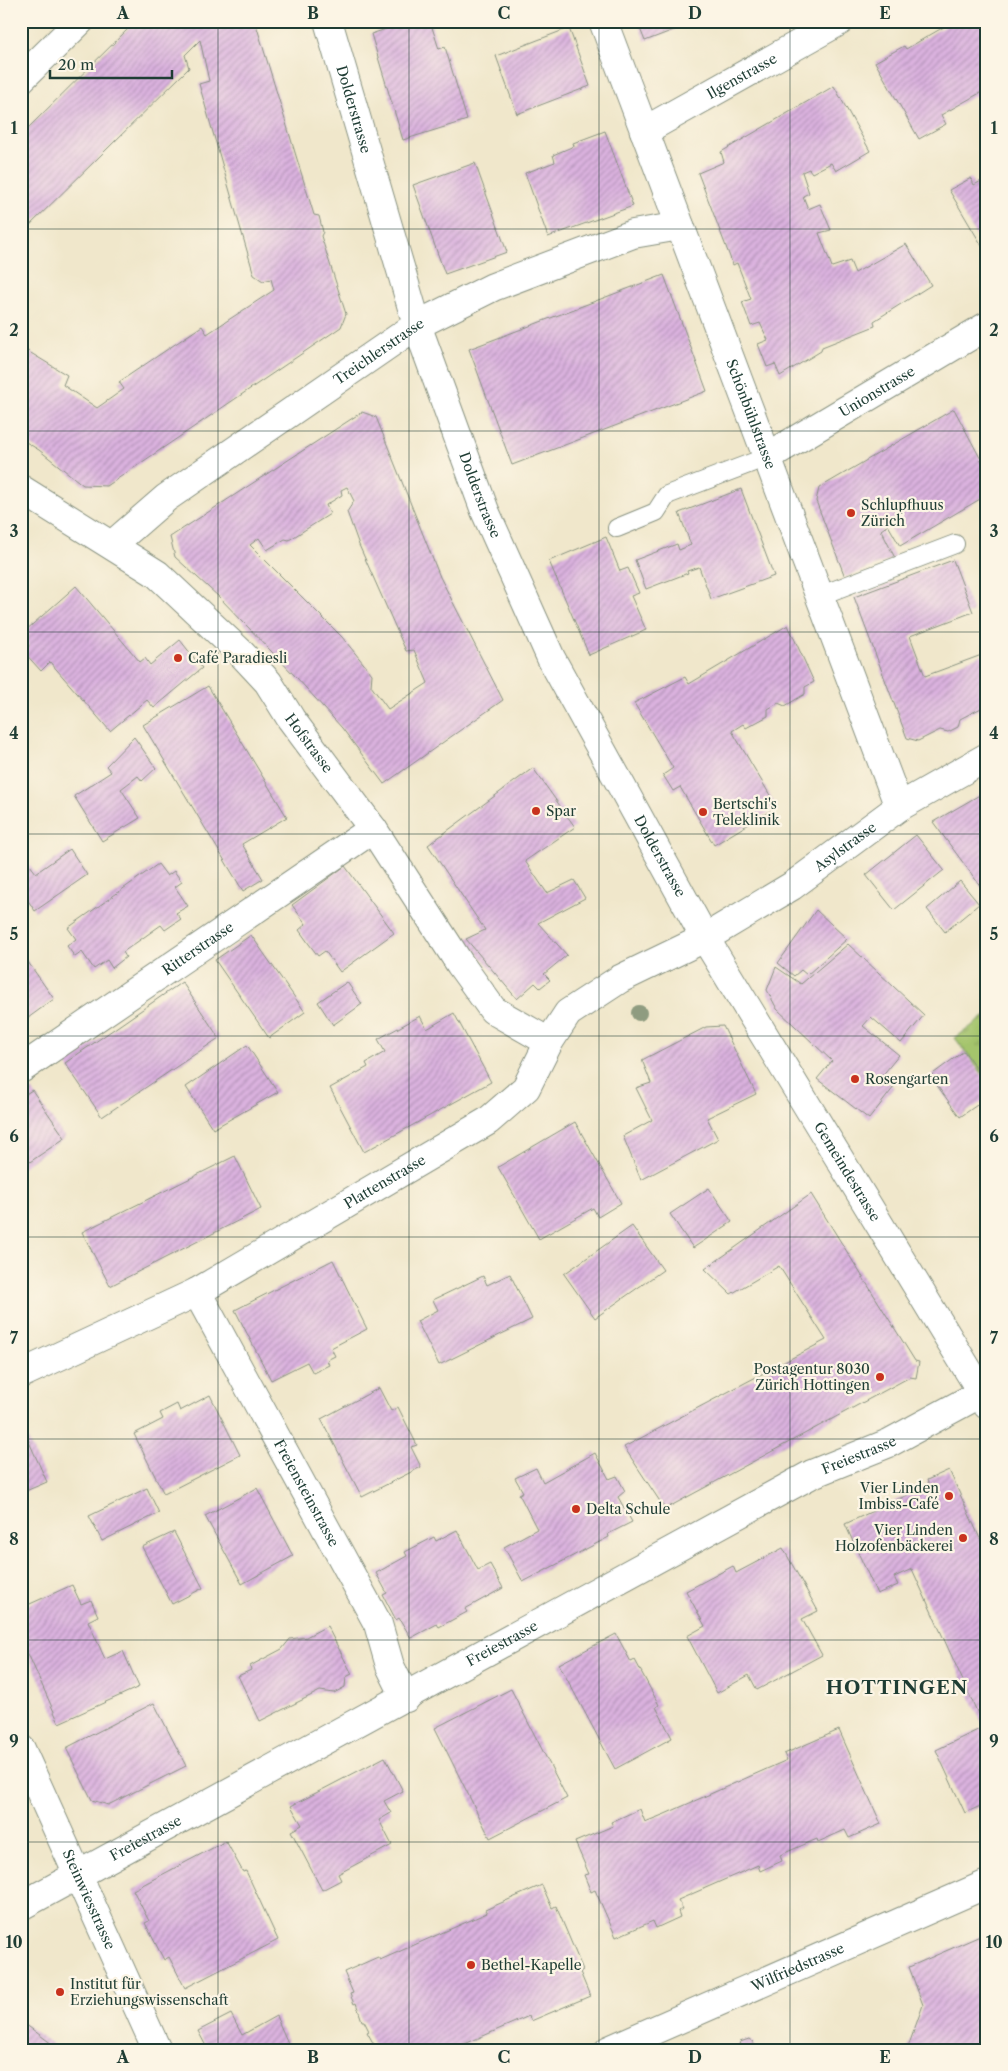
<svg xmlns="http://www.w3.org/2000/svg" width="1008" height="2071" font-family="'Libre Caslon Text',serif">
  <defs>
    <pattern id="park-tufts" width="24" height="20" patternUnits="userSpaceOnUse" patternTransform="scale(1.25)"><rect width="24" height="20" fill="#a4c46c"/><path d="M3 7l-1-3M5 7V3M7 7l1-3M15 17l-1-3M17 17v-4M19 17l1-3" fill="none" stroke="#85a05a"/></pattern>
    <pattern id="building-hatch" width="6" height="6" patternUnits="userSpaceOnUse" patternTransform="scale(1.25)"><rect width="6" height="6" fill="#dbb2df"/><path d="M-1 1l2-2M0 6l6-6M5 7l2-2" fill="none" stroke="#b192b6"/></pattern>
  </defs>
  <rect width="100%" height="100%" fill="#fcf5e5"/>
  <filter id="ink" filterUnits="userSpaceOnUse"><feTurbulence type="fractalNoise" baseFrequency=".02" numOctaves="2"/><feDisplacementMap in="SourceGraphic" scale="10" xChannelSelector="R" yChannelSelector="G"/><feConvolveMatrix kernelMatrix="1 2 1 2 8 2 1 2 1" color-interpolation-filters="sRGB"/></filter>
  <filter id="wash" filterUnits="userSpaceOnUse"><feTurbulence type="fractalNoise" baseFrequency=".0096" numOctaves="4" result="noise"/><feDisplacementMap in="SourceGraphic" scale="20" xChannelSelector="R" yChannelSelector="G"/><feGaussianBlur stdDeviation="1.12" result="paint"/><feColorMatrix in="noise" values="0 0 0 0 0 0 0 0 0 0 0 0 0 0 0 0 0 1.4 0 .05"/><feComposite in="paint" operator="in"/></filter>
  <g filter="url(#wash)">
    <rect width="100%" height="100%" fill="#f0e7cb"/>
    <path fill="url(#park-tufts)" stroke="#628050" d="M987,1015V1080L955,1038Z"/>
    <g id="blocks">
      <path fill="url(#building-hatch)" fill-rule="evenodd" d="M136,21H255L314,215L319,216L323,232L321,236L346,314L341,327L107,486L83,485L39,450L21,439V347L67,375L63,385L97,408L124,389L119,382L202,326L207,334L274,290L271,279L263,281L254,275L199,84L209,81L200,40L185,55L189,68L21,234V135Z
        M410,21H430L439,49L445,47L467,120L403,140L371,34Z
        M637,21H697L645,41Z
        M954,21H987V89L941,115L946,124L919,139L875,62L904,46L906,49Z
        M569,28L590,86L517,114L496,56Z
        M834,86L870,151L836,171L831,163L812,173L809,169L802,172L809,193L803,196L808,209L820,204L831,230L819,233L832,267L850,261L855,273L906,244L931,285L874,321L875,326L822,347L821,351L780,376L775,364L767,367L758,344L768,340L760,323L751,326L742,302L751,299L737,263L733,265L698,173L724,162L721,152Z
        M605,131L633,206L548,237L525,173L555,162L553,155L574,146L573,143Z
        M475,163L507,252L445,274L413,185Z
        M971,178L974,185L987,178L985,251L949,190Z
        M664,275L707,391L512,465L469,349Z
        M954,409L985,467L987,495L900,546L888,525L881,530L895,558L845,577L816,501L819,488Z
        M362,412L376,417L440,577L503,700L384,784L342,728L297,678L219,597L175,557L170,537ZM347,487L354,501L347,512L359,545L406,651L414,650L428,683L388,709L371,686L372,674L342,637L250,545L259,538L267,550L285,539L289,540L330,514L326,505L342,495L341,490Z
        M741,489L774,576L711,599L699,567L687,571L688,573L646,589L635,560L677,544L679,550L691,545L679,513Z
        M606,537L620,571L628,568L639,593L631,596L646,630L589,655L549,561Z
        M953,560L973,612L910,636L925,676L987,653V705L960,719L958,727L948,732L940,730L918,741L907,738L854,597Z
        M76,586L140,662L145,658L150,665L180,640L202,668L154,708L147,700L110,731L50,662L41,671L23,651L29,646L24,640L29,636L25,631Z
        M788,625L814,682L805,687V694L785,706L778,703L768,709V716L746,728L743,724L732,731L777,807L714,845L680,787L673,791L663,775L673,768L634,703L685,677L689,684Z
        M208,686L287,817L242,844L263,879L243,891L143,725Z
        M134,737L156,768L142,781L138,776L121,789L140,818L102,841L74,796L111,772L106,766Z
        M533,768L575,827L525,861L547,893L574,880L585,898L538,923L567,955L544,974L550,980L540,988L535,983L517,999L466,939L485,930L428,845Z
        M983,793L987,800V895L933,822Z
        M916,835L944,870L894,910L866,875Z
        M70,849L87,875L35,911L21,890V871L30,865L36,873Z
        M158,864L167,876L174,871L182,882L175,887L188,906L176,913L181,919L165,930L161,925L123,952L126,957L112,968L107,960L94,969L82,952L75,957L67,946L76,939L68,928Z
        M345,866L394,933L340,972L325,951L318,956L309,944L299,930L306,924L292,905Z
        M960,881L979,904L945,932L927,909Z
        M816,910L847,939L807,975L801,970L794,976L778,963Z
        M251,935L305,1012L269,1038L215,960Z
        M848,944L924,1015L901,1043L871,1017L863,1026L899,1055L881,1077L894,1087L869,1119L817,1079L832,1061L777,1009L767,990L776,967L801,984Z
        M21,952L54,999L21,1023Z
        M182,982L219,1038L102,1117L65,1063Z
        M347,982L362,1004L333,1025L318,1002Z
        M454,1013L491,1082L364,1152L330,1088L368,1067L366,1063L385,1052L378,1039L420,1016L427,1029Z
        M723,1026L756,1094L707,1118L718,1139L641,1180L623,1136L652,1120L636,1088L651,1083L642,1060L706,1027Z
        M247,1045L278,1092L213,1129L186,1087Z
        M964,1051L987,1083V1098L960,1117L930,1076Z
        M32,1090L65,1138L21,1168V1097Z
        M575,1122L621,1203L598,1217L593,1208L539,1239L498,1167Z
        M235,1156L261,1209L110,1286L82,1232Z
        M709,1188L732,1222L693,1248L670,1214Z
        M811,1194L915,1361L919,1362L916,1378L910,1377L665,1509L624,1447L826,1340L779,1266L731,1294L705,1269Z
        M632,1226L663,1270L595,1318L564,1274Z
        M333,1260L367,1329L331,1348L335,1356L327,1360L329,1365L313,1373L307,1362L271,1380L235,1310Z
        M510,1274L532,1319L439,1365L417,1321L438,1310L433,1300L483,1276L487,1285Z
        M379,1388L391,1411L398,1407L417,1445L411,1447L421,1467L362,1497L321,1419Z
        M210,1395L240,1455L164,1494L134,1434L163,1419L160,1413L177,1404L180,1411Z
        M21,1424L47,1482L21,1493Z
        M595,1453L609,1479L617,1476L625,1491L618,1497L632,1522L608,1534L609,1537L523,1582L504,1547L537,1529L519,1494L523,1492L515,1478L536,1468L543,1482Z
        M949,1470L987,1554V1803L965,1813L936,1750L984,1727L912,1569L894,1577L898,1585L877,1594L845,1524L929,1485L927,1480Z
        M147,1488L159,1513L102,1541L89,1516Z
        M257,1488L293,1556L242,1584L205,1516Z
        M457,1530L478,1570L490,1564L503,1588L465,1609L467,1612L439,1627L437,1624L411,1638L399,1618L396,1620L383,1595L387,1593L376,1573L407,1556L405,1552L434,1537L436,1541Z
        M174,1532L203,1588L172,1604L142,1547Z
        M783,1548L818,1611L802,1619L822,1655L757,1690L749,1675L717,1693L687,1636L705,1626L686,1591L733,1566L736,1573Z
        M72,1585L81,1604L91,1600L98,1616L88,1621L105,1659L123,1651L139,1687L59,1723L21,1638V1608Z
        M327,1626L352,1674L346,1677L345,1687L334,1693L320,1691L260,1721L238,1676L251,1670L250,1666L282,1649L290,1639L306,1637Z
        M616,1634L631,1662L635,1660L659,1705L656,1707L672,1738L615,1769L559,1664Z
        M511,1689L567,1798L490,1838L435,1728Z
        M154,1703L186,1766L108,1805L92,1800L66,1748Z
        M839,1730L881,1824L849,1838L845,1830L818,1842L817,1839L780,1855L782,1861L760,1871L758,1865L678,1900L683,1909L678,1911L680,1917L656,1928L653,1921L616,1937L595,1890L591,1892L584,1875L589,1874L575,1842L613,1826L611,1822L640,1809L645,1822L665,1814L787,1760L784,1754Z
        M385,1757L403,1791L384,1801L391,1813L379,1820L392,1845L338,1874L341,1880L322,1890L291,1831L302,1825L291,1806Z
        M226,1841L243,1872L246,1871L278,1940L185,1988L169,1957L164,1960L145,1923L149,1921L133,1890Z
        M542,1885L552,1908L556,1906L583,1970L580,1972L590,1996L531,2021L529,2016L451,2050H377L367,2032L369,2031L364,2021H362L356,2003L354,2004L350,1994L353,1993L344,1972L378,1957L380,1960L487,1913L485,1910Z
        M987,1933V2050H907L923,2005L909,1967Z
        M231,2014L242,2035L276,2016L291,2050H208L198,2031Z
        M21,2021L60,2050H21Z
        M749,2039L753,2042L754,2050H729L739,2045L740,2042Z"/>
    </g>
  </g>
  <g filter="url(#ink)">
    <use href="#blocks" fill-opacity="0" stroke="#889280" stroke-width="1"/>
    <g fill="none" stroke-linecap="round" stroke-linejoin="round">
      <defs>
        <path id="service" d="M617,528L656,512L667,495L767,457
          M819,596L955,544"/>
        <g id="minor">
          <path id="s1" d="M328,21L417,325L485,511L551,658L705,938L982,1393L987,1405"/>
          <path id="s2" d="M603,21L899,807"/>
          <path d="M21,79L80,21"/>
          <path id="s3" d="M644,131L840,21"/>
          <path id="s4" d="M767,457L987,326"/>
          <path id="s5" d="M21,489L157,574L240,652L268,682L291,719L373,829L460,964L493,1010L549,1042"/>
          <path id="s6" d="M112,545L166,498L417,325L493,287L633,234L680,226"/>
          <path id="s7" d="M21,1069L373,829"/>
          <path id="s8" d="M197,1292L378,1624L390,1666L406,1698"/>
          <path id="s9" d="M21,1374L197,1292L488,1121L526,1088L549,1042L568,1013L620,979L705,938L792,886L899,807L987,757"/>
          <path id="s10" d="M21,1749L157,2050"/>
          <path id="s11" d="M21,1906L812,1474L889,1443L987,1390"/>
          <path id="s12" d="M609,2050L987,1884"/>
        </g>
      </defs>
      <use href="#service" stroke="#889280" stroke-width="20"/>
      <use href="#minor" stroke="#889280" stroke-width="30"/>
      <use href="#service" stroke="#fff" stroke-width="18"/>
      <use href="#minor" stroke="#fff" stroke-width="28"/>
    </g>
    <circle fill="#8f9c80" cx="639" cy="1013" r="8"/>
  </g>
  <path fill="none" stroke="#1f3d34" stroke-width="1" stroke-opacity="0.55" d="M218,21V2050M409,21V2050M599,21V2050M790,21V2050M21,229H987M21,431H987M21,632H987M21,834H987M21,1036H987M21,1237H987M21,1439H987M21,1640H987M21,1842H987"/>
  <g fill="#c8321e" stroke="#fcf5e5" stroke-width="2">
    <circle cx="851" cy="513" r="5"/>
    <circle cx="178" cy="658" r="5"/>
    <circle cx="536" cy="811" r="5"/>
    <circle cx="703" cy="812" r="5"/>
    <circle cx="855" cy="1079" r="5"/>
    <circle cx="880" cy="1377" r="5"/>
    <circle cx="949" cy="1496" r="5"/>
    <circle cx="576" cy="1509" r="5"/>
    <circle cx="963" cy="1538" r="5"/>
    <circle cx="471" cy="1965" r="5"/>
    <circle cx="60" cy="1992" r="5"/>
  </g>
  <g text-anchor="middle" dominant-baseline="central" stroke-width="4.5" stroke-linejoin="round" paint-order="stroke">
    <g font-size="14" fill="#1f3d34" stroke="#fcf5e5">
      <text stroke="none"><textPath href="#s3" startOffset="112">Ilgenstrasse</textPath></text>
      <text stroke="none"><textPath href="#s1" startOffset="92">Dolderstrasse</textPath></text>
      <text stroke="none"><textPath href="#s6" startOffset="330">Treichlerstrasse</textPath></text>
      <text stroke="none"><textPath href="#s4" startOffset="128">Unionstrasse</textPath></text>
      <text stroke="none"><textPath href="#s2" startOffset="420">Schönbühlstrasse</textPath></text>
      <text stroke="none"><textPath href="#s1" startOffset="498">Dolderstrasse</textPath></text>
      <text stroke="none"><textPath href="#s5" startOffset="389">Hofstrasse</textPath></text>
      <text stroke="none"><textPath href="#s9" startOffset="992">Asylstrasse</textPath></text>
      <text stroke="none"><textPath href="#s1" startOffset="902">Dolderstrasse</textPath></text>
      <text stroke="none"><textPath href="#s7" startOffset="214">Ritterstrasse</textPath></text>
      <text stroke="none"><textPath href="#s1" startOffset="1269">Gemeindestrasse</textPath></text>
      <text stroke="none"><textPath href="#s9" startOffset="412">Plattenstrasse</textPath></text>
      <text stroke="none"><textPath href="#s11" startOffset="952">Freiestrasse</textPath></text>
      <text stroke="none"><textPath href="#s8" startOffset="229">Freiensteinstrasse</textPath></text>
      <text stroke="none"><textPath href="#s11" startOffset="548">Freiestrasse</textPath></text>
      <text stroke="none"><textPath href="#s11" startOffset="142">Freiestrasse</textPath></text>
      <text stroke="none"><textPath href="#s10" startOffset="165">Steinwiesstrasse</textPath></text>
      <text stroke="none"><textPath href="#s12" startOffset="206">Wilfriedstrasse</textPath></text>
    </g>
    <g font-size="14" fill="#1f3d34" stroke="#fcf5e5" text-anchor="start">
      <text x="861" y="505">Schlupfhuus<tspan x="861" dy="16">Zürich</tspan></text>
      <text x="188" y="658">Café Paradiesli</text>
      <text x="713" y="804">Bertschi's<tspan x="713" dy="16">Teleklinik</tspan></text>
      <text x="546" y="811">Spar</text>
      <text x="865" y="1079">Rosengarten</text>
      <text x="870" y="1369" text-anchor="end">Postagentur 8030<tspan x="870" dy="16">Zürich Hottingen</tspan></text>
      <text x="939" y="1488" text-anchor="end">Vier Linden<tspan x="939" dy="16">Imbiss-Café</tspan></text>
      <text x="586" y="1509">Delta Schule</text>
      <text x="953" y="1530" text-anchor="end">Vier Linden<tspan x="953" dy="16">Holzofenbäckerei</tspan></text>
      <text x="481" y="1965">Bethel-Kapelle</text>
      <text x="70" y="1984">Institut für<tspan x="70" dy="16">Erziehungswissenschaft</tspan></text>
    </g>
    <g font-size="19" font-weight="bold" letter-spacing="1" fill="#1f3d34" stroke="#fcf5e5">
      <text x="897" y="1687">HOTTINGEN</text>
    </g>
  </g>
  <rect width="1008" height="2071" fill="none" stroke="#fcf5e5" stroke-width="55"/>
  <path d="M50 70v8h122v-8" fill="none" stroke="#1f3d34" stroke-width="2.5"/>
  <text x="58" y="70" font-size="15" fill="#1f3d34" stroke="#fcf5e5" stroke-width="4" paint-order="stroke">20 m</text>
  <rect x="28" y="28" width="952" height="2016" fill="none" stroke="#1f3d34" stroke-width="2"/>
  <g font-size="16" text-anchor="middle" font-weight="bold" fill="#1f3d34">
    <text x="123" y="19">A</text>
    <text x="313" y="19">B</text>
    <text x="504" y="19">C</text>
    <text x="695" y="19">D</text>
    <text x="885" y="19">E</text>
    <text x="14" y="134">1</text>
    <text x="994" y="134">1</text>
    <text x="14" y="336">2</text>
    <text x="994" y="336">2</text>
    <text x="14" y="537">3</text>
    <text x="994" y="537">3</text>
    <text x="14" y="739">4</text>
    <text x="994" y="739">4</text>
    <text x="14" y="940">5</text>
    <text x="994" y="940">5</text>
    <text x="14" y="1142">6</text>
    <text x="994" y="1142">6</text>
    <text x="14" y="1344">7</text>
    <text x="994" y="1344">7</text>
    <text x="14" y="1545">8</text>
    <text x="994" y="1545">8</text>
    <text x="14" y="1747">9</text>
    <text x="994" y="1747">9</text>
    <text x="14" y="1948">10</text>
    <text x="994" y="1948">10</text>
    <text x="123" y="2063">A</text>
    <text x="313" y="2063">B</text>
    <text x="504" y="2063">C</text>
    <text x="695" y="2063">D</text>
    <text x="885" y="2063">E</text>
  </g>
</svg>
